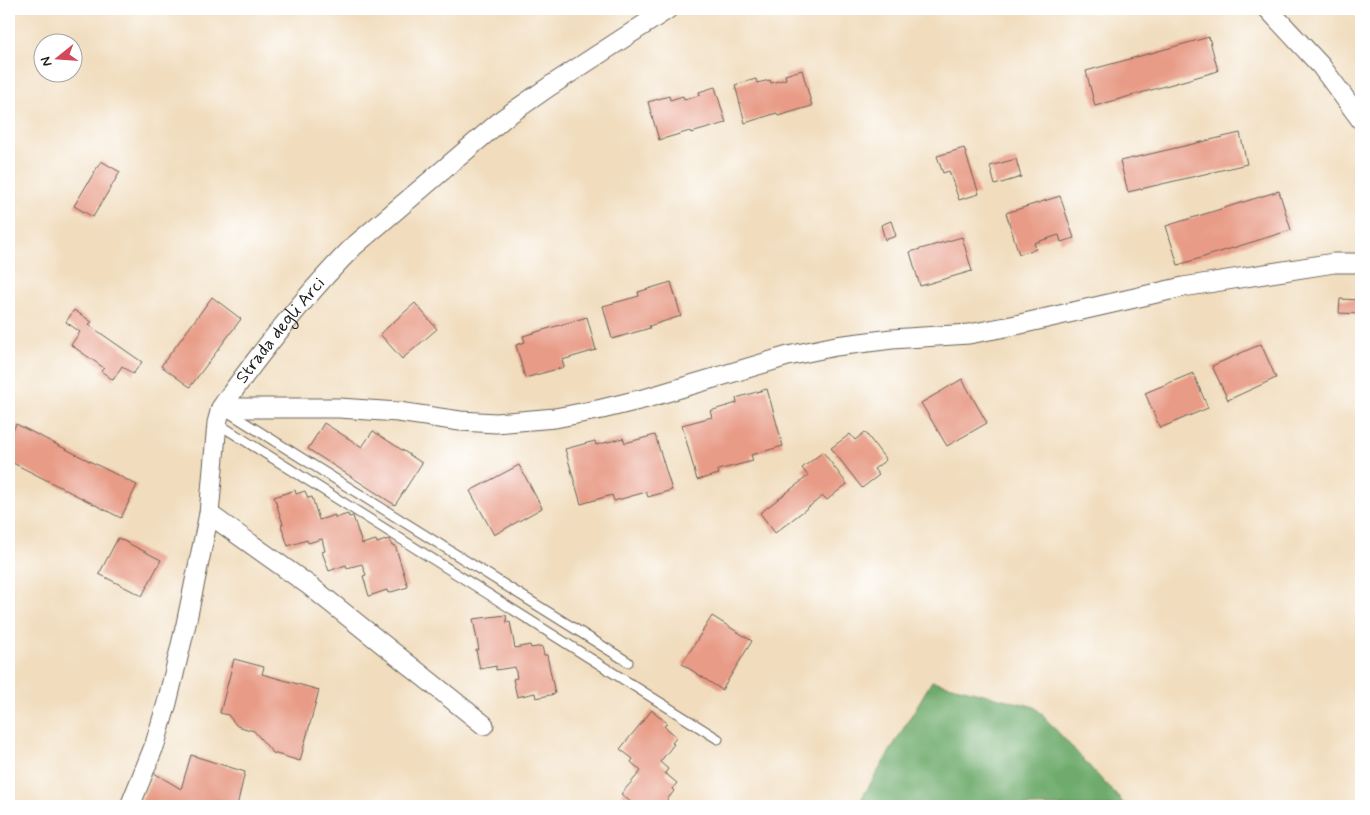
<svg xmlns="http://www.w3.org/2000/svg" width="1370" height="815" font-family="Mynerve,sans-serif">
  <rect width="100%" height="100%" fill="#fff"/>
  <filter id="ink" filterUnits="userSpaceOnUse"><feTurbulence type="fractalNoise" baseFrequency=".02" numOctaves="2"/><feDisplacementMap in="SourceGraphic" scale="10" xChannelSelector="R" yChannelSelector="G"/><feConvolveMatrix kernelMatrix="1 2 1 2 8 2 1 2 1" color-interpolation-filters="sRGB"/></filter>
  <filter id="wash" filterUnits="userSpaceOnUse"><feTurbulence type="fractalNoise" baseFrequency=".0096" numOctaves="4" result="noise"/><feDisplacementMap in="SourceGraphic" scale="20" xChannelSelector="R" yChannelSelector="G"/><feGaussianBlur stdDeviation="1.12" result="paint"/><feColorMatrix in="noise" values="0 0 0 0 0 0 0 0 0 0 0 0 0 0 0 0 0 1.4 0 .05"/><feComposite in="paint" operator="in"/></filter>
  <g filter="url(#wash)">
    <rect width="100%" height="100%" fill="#f1ddbe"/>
    <path fill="#6eab6c" stroke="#456444" d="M932,681L1035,707L1126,806H857Z"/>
    <g id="blocks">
      <path fill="#e89b86" d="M1209,37L1218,71L1095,106L1086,71Z
        M802,70L812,106L778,116L777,113L745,123L735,85L756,79L757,83L770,80L771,83L786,79L785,75Z
        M715,87L726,123L691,133L690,131L659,140L648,102L669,96L670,100L683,96L684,100L700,95L699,92Z
        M1240,133L1247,164L1128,192L1120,161Z
        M964,148L979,194L959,200L949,171L943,173L937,156Z
        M1016,159L1021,177L995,185L990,166Z
        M101,161L120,172L93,217L74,206Z
        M1279,191L1291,230L1178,265L1166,226Z
        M1060,196L1074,238L1061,242L1059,235L1034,243L1036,249L1019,254L1006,213Z
        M891,221L896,236L885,240L881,225Z
        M962,237L972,271L920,286L910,252Z
        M671,282L681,316L649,326L650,328L612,339L603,306L639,296L638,292Z
        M212,297L241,319L190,387L161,366Z
        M1340,299L1361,300V314L1339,313Z
        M415,303L437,329L402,359L380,334Z
        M74,310L92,322L89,325L142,362L133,374L122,366L113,380L101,371L104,368L71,345L80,332L66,322Z
        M587,317L596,350L562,360L564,367L525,378L516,345L525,342L523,336Z
        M1261,344L1276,378L1228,400L1212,366Z
        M1193,373L1208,408L1160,428L1145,393Z
        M962,379L987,423L947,446L921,403Z
        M767,389L783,446L751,455L753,461L718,470L719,474L697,480L682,425L712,417L710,411L737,403L736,398Z
        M324,423L362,447L373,431L422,463L395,505L308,449Z
        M16,424L137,485L121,518L9,461V439Z
        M865,432L886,460L874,469L879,475L862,488L831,448L850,434L855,440Z
        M655,435L672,490L648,497L646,492L614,501L612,495L581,504L565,449L595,441L596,445L623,438L625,443Z
        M823,452L847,484L827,500L823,496L775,533L760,513L808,476L802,468Z
        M519,465L542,508L494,535L470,491Z
        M295,490L296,494L305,491L308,498L312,497L319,520L335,515V518L348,514L349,517L353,516L362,544L376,540L377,543L389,539L392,546L395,545L408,587L388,593L387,590L369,596L363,576L366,575L362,564L347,568L346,565L329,571L322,552L325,551L322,539L308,543L307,540L288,546L281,525L283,524L274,497Z
        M118,538L161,560L142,596L99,574Z
        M506,615L507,623L510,622L515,648L530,645L531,648L542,646L544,655H547L555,694L536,698L535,693L517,697L513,679L517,678L515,667L496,670V666L480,669L476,650H479L473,619Z
        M712,616L752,641L722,690L682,664Z
        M234,659L264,667L262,674L319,690L300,761L273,753L254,731L237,726L228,715L220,713Z
        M652,710L667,723L664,726L677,737L672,743L674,744L660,762L668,769L665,773L677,783L672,789L674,791L662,806H631L633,804L621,794L641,771L631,762L633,759L620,749Z
        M191,755L245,772L237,806H229L213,802L211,806H145L140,804L154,773L181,789Z"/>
    </g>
  </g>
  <g filter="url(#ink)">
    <use href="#blocks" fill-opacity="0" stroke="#676055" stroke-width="1"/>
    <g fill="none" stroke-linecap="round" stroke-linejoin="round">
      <defs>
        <path id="lane" d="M228,412L628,662
          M217,423L718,739"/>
        <g id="street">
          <path d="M1268,9L1321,66L1361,120"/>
          <path d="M221,408H339L398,412L460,421L496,423L555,418L602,409L647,398L788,356L836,346L892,339L969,334L1016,325L1183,287L1334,263H1361"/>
          <path d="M209,514L310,586L484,725"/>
          <path id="s1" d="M130,806L155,744L167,703L186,624L209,514L217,423L221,408L225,402C264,348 307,293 354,246L504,118L550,86L668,9"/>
        </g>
      </defs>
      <use href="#lane" stroke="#676055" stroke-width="11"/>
      <use href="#street" stroke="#676055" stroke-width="21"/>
      <use href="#lane" stroke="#fff" stroke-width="9"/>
      <use href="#street" stroke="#fff" stroke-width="19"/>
    </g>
  </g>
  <g text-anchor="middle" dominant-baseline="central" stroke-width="4.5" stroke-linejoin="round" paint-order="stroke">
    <g font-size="18" fill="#1c1c1c" stroke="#fff">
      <text stroke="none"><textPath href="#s1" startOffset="508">Strada degli Arci</textPath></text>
    </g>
  </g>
  <rect width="1370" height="815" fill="none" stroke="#fff" stroke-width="30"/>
  <g transform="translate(58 58) rotate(253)"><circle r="24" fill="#ffffff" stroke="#a4a4a4"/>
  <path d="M0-4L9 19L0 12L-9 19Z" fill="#d1495b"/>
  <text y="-8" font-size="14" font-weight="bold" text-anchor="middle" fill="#1c1c1c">N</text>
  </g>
</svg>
